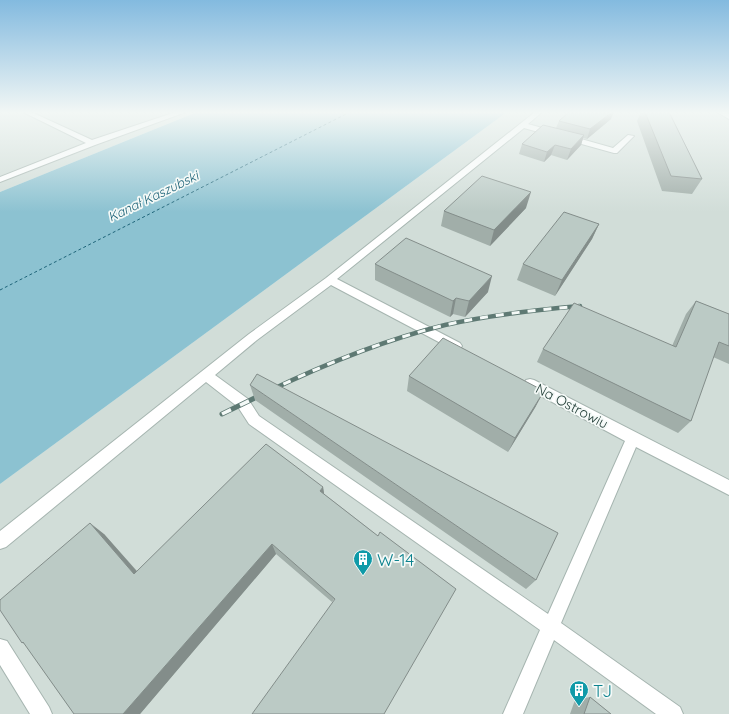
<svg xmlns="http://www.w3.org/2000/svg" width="729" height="714" font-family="Quicksand,sans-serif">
  <rect width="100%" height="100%" fill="#e3ede9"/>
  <path fill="#d1ddd8" d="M0,112H197L0,192Z
    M507,112H729V714H0V484Z"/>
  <path fill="#8cc2d1" d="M197,112H507L0,484V192Z"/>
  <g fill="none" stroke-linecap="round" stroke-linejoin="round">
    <path stroke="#1e6479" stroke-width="1" stroke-dasharray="3 2.5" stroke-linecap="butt" d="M0,290L350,112"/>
    <defs>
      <path id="lane" d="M23,112H31L92,140L176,112H186L95,145L0,182V177L86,143Z
        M535,112H542L528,124L613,148L628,135L634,136L617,153H614L524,128L337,279L460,343L462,346L460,349L456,350L452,349L331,285L257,340L215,375L248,399L259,416L548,614L625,441L526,388L524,384L526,380L530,379L534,380L729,480V495L636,447L561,623L680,707L683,714H656L554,640L523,714H503L540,630L249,424L238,407L206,382L6,547L0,549V531L249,334L326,278Z
        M717,112H725L729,114V119Z
        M0,639L7,641L49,707L52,714H30L0,665Z"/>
    </defs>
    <use href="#lane" stroke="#a6b5b0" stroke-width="2"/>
    <use href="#lane" fill="#fff" fill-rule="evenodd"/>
    <defs>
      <path id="rail-far1" d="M269,391C325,364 384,340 445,325C489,315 535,310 580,306"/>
      <path id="rail" d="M222,414L271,390"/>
    </defs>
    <use href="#rail-far1" stroke="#5e7973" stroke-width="4.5"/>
    <use href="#rail" stroke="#5e7973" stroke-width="5"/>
    <use href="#rail-far1" stroke="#f4f9f7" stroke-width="3" stroke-dasharray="8" stroke-linecap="butt"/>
    <use href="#rail" stroke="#f4f9f7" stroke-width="3.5" stroke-dasharray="10" stroke-linecap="butt"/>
  </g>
  <path fill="#a1aea9" d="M641,112H669L702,179L692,194L662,191L637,121Z
    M611,119L587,139L583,138L581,145L567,160L551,155L544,162L519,154L522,144L556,128L559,121Z
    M526,208L490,246L441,226L444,211Z
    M599,224L592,239L555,296L517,280L523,264Z
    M375,264L488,292L465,317L453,314L450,317L375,280Z
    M696,301L729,314V364L713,357L691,421L678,433L537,362L543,349L672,346L686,314Z
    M409,376L536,406L508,452L407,391Z
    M250,385L536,580L526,589L255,400Z
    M323,487L324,494L378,536L332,602L276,554L140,714H74L25,644L22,643L104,534L137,571Z
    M590,697L611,714H570L575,700Z"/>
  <path fill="#838d8a" d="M612,112H614L611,119L587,139L590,129Z
    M584,135L581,145L567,160L571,149Z
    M555,145L551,155L544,162L547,152Z
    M531,192L526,208L490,246L494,230Z
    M599,224L592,239L555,296L562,280Z
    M492,276L488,292L465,317L469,301Z
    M456,298L453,314L450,317L453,301Z
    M544,391L536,406L508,452L515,438Z
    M323,487L325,499L320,491Z
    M90,523L104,534L147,583L134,574Z
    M272,544L276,554L140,714H123Z"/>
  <path fill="#bbcac5" stroke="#838d8a" d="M569,112H612L590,129L559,121Z
    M645,112H669L702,179L671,176Z
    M543,125L584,135L571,149L555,145L547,152L522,144Z
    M482,176L531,192L494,230L444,211Z
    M564,212L599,224L562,280L523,264Z
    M406,238L492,276L469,301L456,298L453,301L375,264Z
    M696,301L729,314V346L719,342L691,421L543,349L574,303L676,347Z
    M443,338L544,391L515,438L409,376Z
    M257,374L558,533L536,580L250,385Z
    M266,444L323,487L320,491L378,536L380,532L456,589L384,714H252L335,599L272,544L123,714H74L23,642L22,643L0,610V600L90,523L134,574Z
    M590,697L611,714H584Z"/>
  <linearGradient id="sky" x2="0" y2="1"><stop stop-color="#83badf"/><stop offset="0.53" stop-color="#f2f7f5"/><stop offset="1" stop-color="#f2f7f5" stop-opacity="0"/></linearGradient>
  <rect width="729" height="212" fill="url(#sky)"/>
  <defs>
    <symbol id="building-pin" viewBox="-11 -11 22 30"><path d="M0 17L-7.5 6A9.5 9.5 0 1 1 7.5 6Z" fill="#0f9aa8" stroke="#f4f9f7"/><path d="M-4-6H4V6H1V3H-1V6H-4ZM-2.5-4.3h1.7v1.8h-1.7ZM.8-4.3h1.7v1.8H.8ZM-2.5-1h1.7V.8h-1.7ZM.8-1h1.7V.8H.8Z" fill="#fff"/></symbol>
  </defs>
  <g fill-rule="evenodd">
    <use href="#building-pin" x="352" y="548" width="22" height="30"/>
    <use href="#building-pin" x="568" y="679" width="22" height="30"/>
  </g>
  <g text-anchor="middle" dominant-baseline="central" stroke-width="3.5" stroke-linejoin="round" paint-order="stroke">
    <g font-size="13" font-style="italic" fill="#1e6479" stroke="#f4f9f7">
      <text transform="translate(153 196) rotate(-26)">Kanał Kaszubski</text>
    </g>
    <g font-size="14" fill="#233e38" stroke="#f4f9f7">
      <text transform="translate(572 406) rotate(28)">Na Ostrowiu</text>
    </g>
    <g font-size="17" fill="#0d838f" stroke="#f4f9f7" text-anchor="start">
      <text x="377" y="559">W-14</text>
      <text x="593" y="690">TJ</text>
    </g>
  </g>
</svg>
